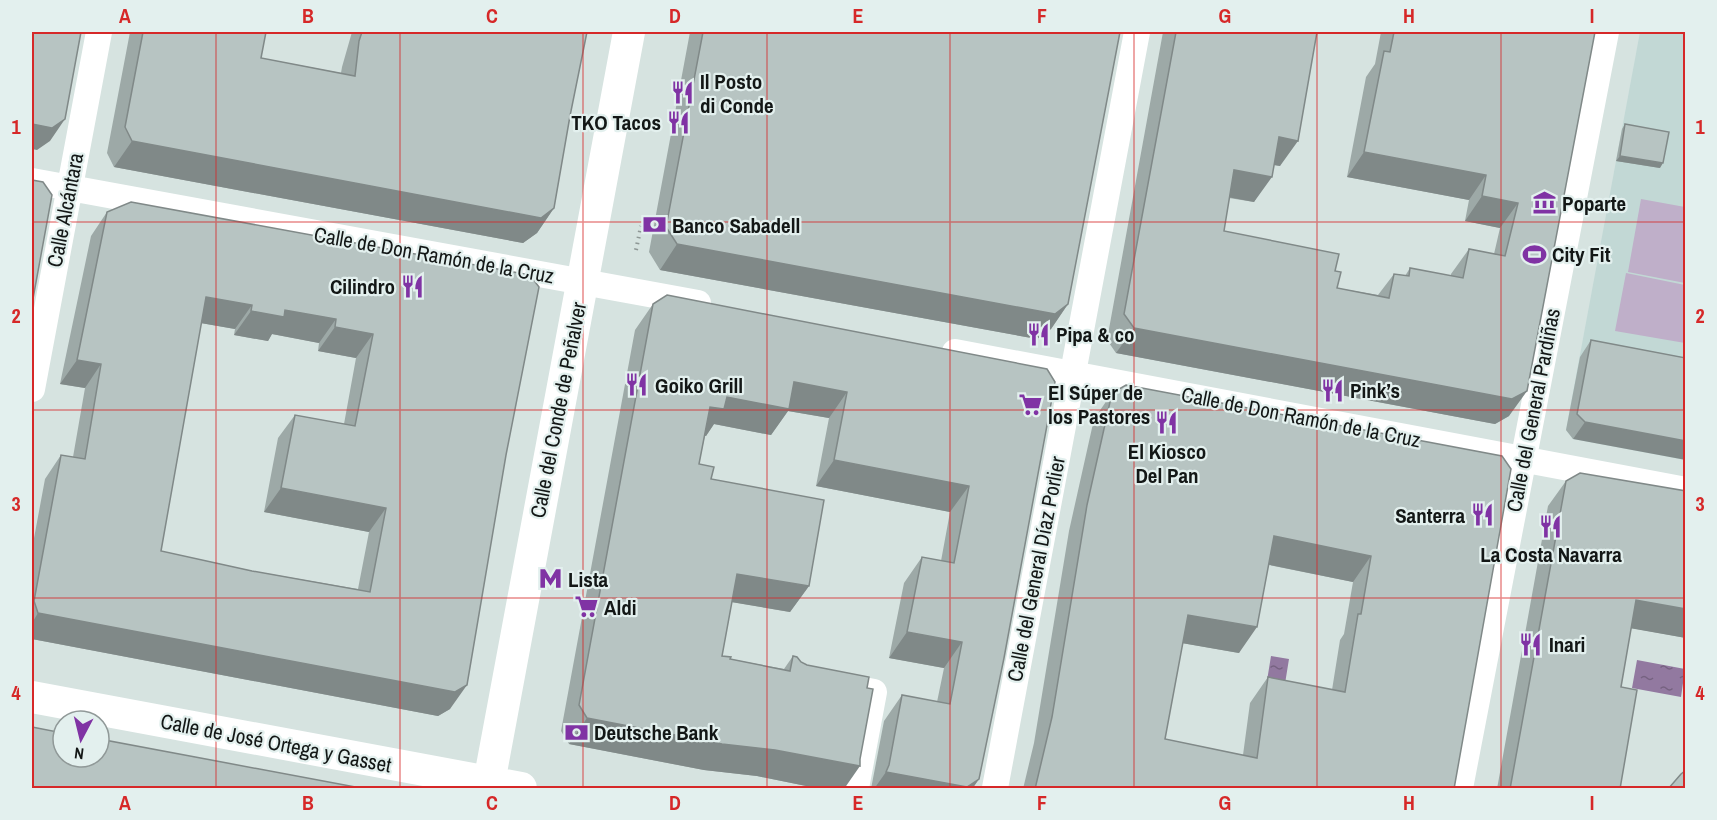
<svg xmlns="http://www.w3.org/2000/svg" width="1717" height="820" font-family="'Archivo Narrow',sans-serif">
  <defs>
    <pattern id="water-ripples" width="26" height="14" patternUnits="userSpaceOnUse" patternTransform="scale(1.5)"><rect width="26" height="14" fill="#9279a0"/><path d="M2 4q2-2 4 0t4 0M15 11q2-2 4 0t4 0" fill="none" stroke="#766281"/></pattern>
  </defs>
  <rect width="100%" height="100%" fill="#d6e3e0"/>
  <path fill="#c2d8d5" d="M1640,32H1685V460L1573,439L1566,430Z"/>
  <path fill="#bfafc9" d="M1641,199L1685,207V283L1628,272Z
    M1626,273L1685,285V343L1615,331Z"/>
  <path fill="url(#water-ripples)" d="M1271,656L1289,659L1283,696L1265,693Z
    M1637,660L1685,669L1681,697L1632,688Z"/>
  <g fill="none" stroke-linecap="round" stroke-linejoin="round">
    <path stroke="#8e9795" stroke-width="4" stroke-dasharray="1.5 4.5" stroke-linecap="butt" d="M636,250L641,226"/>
    <path stroke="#fff" stroke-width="26" d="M32,181L698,303
      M955,352L1686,490
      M32,389L99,32
      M838,685L874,692L856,788
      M995,788L1137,32
      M1460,788L1606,32"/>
    <path stroke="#fff" stroke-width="32" d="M32,697L521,788
      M488,788L629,32"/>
  </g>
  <path fill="#9da9a7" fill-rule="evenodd" d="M130,32H266L261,58L341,73L342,67L352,32H587L570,116L554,208L537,233L523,243L114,167L107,153Z
    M690,32H1120L1068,304L1051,329L1037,339L660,270L649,252Z
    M1163,32H1317L1280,166L1274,165L1254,202L1229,198L1224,231L1335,271L1337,288L1378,295L1394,274L1405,276L1410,268L1451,276V274L1469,249L1494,254L1500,228L1465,221L1469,200L1347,177L1366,77L1375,64L1381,32H1595L1509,416L1495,424L1116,353L1107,340Z
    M1625,124L1660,168L1616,161L1622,129Z
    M107,212L530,275L450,709L438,716L32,639V549L45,479L61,455L73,457L85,388L60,384L91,236ZM201,323L235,329L234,335L268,341L272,334L319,343L318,351L356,358L344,424L295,415L278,438L264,512L369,532L358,589L252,571L161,551Z
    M653,304L1047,369L979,779L972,789H871L884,721L902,695L937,702L944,668L889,658L904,583L922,557L941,561L950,512L816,486L829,418L788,411L771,435L714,424L706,436L705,435L699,464L711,479L809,586L790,612L732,602L722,656L730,659L784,669L793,656L844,789H821L757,776L704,770L569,744L561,731L635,330Z
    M1591,340L1686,358L1573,439L1566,430L1580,357Z
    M1112,393L1502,456L1454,789H1023L1034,743L1069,531L1094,419ZM1269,565L1353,582L1344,634L1340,640L1332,690L1268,677L1250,703L1243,755L1165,739L1182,643L1239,653Z
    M1566,481L1686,638L1631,628L1621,687L1620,789H1497L1548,506Z"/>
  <path fill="#808988" d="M65,119L50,141L37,150L32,149V124Z
    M1279,137L1298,141L1280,166L1262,163Z
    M132,141L554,208L537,233L523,243L114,167Z
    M1364,152L1486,175L1469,200L1347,177Z
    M1620,156L1663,163L1660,168L1616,161Z
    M1234,170L1272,177L1254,202L1217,195Z
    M1482,196L1518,203L1500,228L1465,221Z
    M677,244L1068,304L1051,329L1037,339L660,270Z
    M206,297L252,305L235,329L189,321Z
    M285,310L336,319L319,343L272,334L268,341L234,335L251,311Z
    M335,327L373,334L356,358L318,351Z
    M1134,328L1527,391L1509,416L1495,424L1116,353Z
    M77,360L101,364L85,388L60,384Z
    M794,382L847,392L829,418L788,411L771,435L714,424L706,436L692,433L710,407L727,397Z
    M1585,422L1686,441V460L1573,439Z
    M834,460L969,486L950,512L816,486Z
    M281,488L386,508L369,532L264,512Z
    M1274,536L1371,556L1353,582L1256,562Z
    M737,574L809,586L790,612L719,600Z
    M1636,600L1686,609V638L1618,626Z
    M38,613L467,685L450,709L438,716L32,639V623Z
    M1188,615L1257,627L1239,653L1170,641Z
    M907,632L962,642L944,668L889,658Z
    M587,718L775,750L860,766L844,789H821L757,776L704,770L569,744Z
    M886,772L979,779L972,789H874Z"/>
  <path fill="#b7c4c2" stroke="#808988" stroke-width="1.5" fill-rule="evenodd" d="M32,32H81L65,119L52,128L32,124Z
    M143,32H266L261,58L355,76L359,41L362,32H587L570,116L554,208L541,218L132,141L125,127Z
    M703,32H1120L1068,304L1055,314L677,244L666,227Z
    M1176,32H1317L1298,141L1279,137L1272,177L1234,170L1224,231L1339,254L1335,271L1341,272L1337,288L1389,298L1394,274L1409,276L1410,268L1463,278L1469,249L1505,256L1518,203L1482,196L1486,175L1364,152L1384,51L1390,52L1394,32H1595L1527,391L1512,399L1134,328L1124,314Z
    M1625,124L1669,132L1663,163L1620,156Z
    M32,180L43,182L52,195L32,304Z
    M131,202L530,275L539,287L506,455L467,685L455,692L38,613L34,601L61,455L85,459L101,364L77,360L107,212ZM206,297L252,305L251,311L284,317L285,310L336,319L335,327L373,334L355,426L295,415L281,488L386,508L370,592L252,571L161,551Z
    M667,295L1047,369L1055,382L1004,658L979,779L967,787L886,772L889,765L902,695L950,704L962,642L907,632L922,557L954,563L969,486L834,460L847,392L794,382L789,409L727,397L724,409L710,407L699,464L714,467L711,479L824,500L809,586L737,574L722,656L731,657L730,659L790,671L793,656L797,657L801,662L807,665L869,677L867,688L873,689L860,759V766L775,750L722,744L587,718L579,705L653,304Z
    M1591,340L1686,358V441L1585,422L1577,414Z
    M1126,385L1502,456L1511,469L1454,789H1035L1052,717L1087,505L1112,393ZM1274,536L1371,556L1361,614H1358L1345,692L1268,677L1257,758L1165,739L1188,615L1257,627Z
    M1580,473L1686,491V609L1636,600L1621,687L1637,690L1620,789H1510L1566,481Z
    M32,727L63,733V757H99V739L366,789H32Z
    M1686,770V789H1668L1681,774Z"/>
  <path fill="none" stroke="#d62828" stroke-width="1.5" stroke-opacity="0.55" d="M216,32V788M400,32V788M583,32V788M767,32V788M950,32V788M1134,32V788M1317,32V788M1501,32V788M32,222H1686M32,410H1686M32,598H1686"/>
  <defs>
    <symbol id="restaurant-bare" viewBox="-9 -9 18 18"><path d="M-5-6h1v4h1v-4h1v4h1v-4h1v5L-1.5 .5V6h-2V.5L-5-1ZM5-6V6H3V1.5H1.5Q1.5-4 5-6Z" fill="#8033a4" stroke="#e3f0ee" stroke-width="2.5" paint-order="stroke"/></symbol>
    <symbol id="museum-bare" viewBox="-9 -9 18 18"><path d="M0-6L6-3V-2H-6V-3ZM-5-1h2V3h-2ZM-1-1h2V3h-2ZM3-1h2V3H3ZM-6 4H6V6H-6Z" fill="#8033a4" stroke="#e3f0ee" stroke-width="2.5" paint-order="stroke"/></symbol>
    <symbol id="bank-bare" viewBox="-9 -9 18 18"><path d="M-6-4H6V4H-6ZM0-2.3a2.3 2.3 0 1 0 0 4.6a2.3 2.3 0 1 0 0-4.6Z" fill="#8033a4" stroke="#e3f0ee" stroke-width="2.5" paint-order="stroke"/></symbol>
    <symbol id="stadium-bare" viewBox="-9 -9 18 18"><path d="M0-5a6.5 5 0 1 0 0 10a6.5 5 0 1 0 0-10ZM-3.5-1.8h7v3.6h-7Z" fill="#8033a4" stroke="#e3f0ee" stroke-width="2.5" paint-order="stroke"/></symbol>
    <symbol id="supermarket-bare" viewBox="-9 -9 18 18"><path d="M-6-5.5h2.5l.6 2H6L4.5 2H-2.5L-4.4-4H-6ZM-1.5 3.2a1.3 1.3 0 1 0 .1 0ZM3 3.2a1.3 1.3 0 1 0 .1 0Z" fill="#8033a4" stroke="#e3f0ee" stroke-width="2.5" paint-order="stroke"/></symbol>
    <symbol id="metro-bare" viewBox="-9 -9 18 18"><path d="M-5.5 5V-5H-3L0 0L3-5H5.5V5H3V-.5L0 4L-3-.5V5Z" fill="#8033a4" stroke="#e3f0ee" stroke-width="2.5" paint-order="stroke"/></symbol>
  </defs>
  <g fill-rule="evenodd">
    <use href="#restaurant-bare" x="666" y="76" width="33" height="33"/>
    <use href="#restaurant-bare" x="662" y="106" width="33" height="33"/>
    <use href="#museum-bare" x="1528" y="186" width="33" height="33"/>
    <use href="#bank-bare" x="638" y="208" width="33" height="33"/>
    <use href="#stadium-bare" x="1518" y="238" width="33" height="33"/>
    <use href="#restaurant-bare" x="396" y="270" width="33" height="33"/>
    <use href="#restaurant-bare" x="1022" y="318" width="33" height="33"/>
    <use href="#restaurant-bare" x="620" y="368" width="33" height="33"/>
    <use href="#restaurant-bare" x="1316" y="374" width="33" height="33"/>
    <use href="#supermarket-bare" x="1014" y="388" width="33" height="33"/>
    <use href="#restaurant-bare" x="1150" y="406" width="33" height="33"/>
    <use href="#restaurant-bare" x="1466" y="498" width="33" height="33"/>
    <use href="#restaurant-bare" x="1534" y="510" width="33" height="33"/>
    <use href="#metro-bare" x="534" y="562" width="33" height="33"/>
    <use href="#supermarket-bare" x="570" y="590" width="33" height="33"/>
    <use href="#restaurant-bare" x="1514" y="628" width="33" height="33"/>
    <use href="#bank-bare" x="560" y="716" width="33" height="33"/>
  </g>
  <g text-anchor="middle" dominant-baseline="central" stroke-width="4.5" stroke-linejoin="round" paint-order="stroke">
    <g font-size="21" font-weight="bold" fill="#131716" stroke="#e3f0ee" text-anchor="start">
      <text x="700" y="81">Il Posto<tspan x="700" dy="24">di Conde</tspan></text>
      <text x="661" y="122" text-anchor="end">TKO Tacos</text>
      <text x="1562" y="203">Poparte</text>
      <text x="672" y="225">Banco Sabadell</text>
      <text x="1552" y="254">City Fit</text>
      <text x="395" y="286" text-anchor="end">Cilindro</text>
      <text x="1056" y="334">Pipa &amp; co</text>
      <text x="655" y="385">Goiko Grill</text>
      <text x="1350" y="390">Pink’s</text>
      <text x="1048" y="392">El Súper de<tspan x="1048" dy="24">los Pastores</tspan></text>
      <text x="1167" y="451" text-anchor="middle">El Kiosco<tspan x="1167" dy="24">Del Pan</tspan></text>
      <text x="1465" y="515" text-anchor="end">Santerra</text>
      <text x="1551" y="554" text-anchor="middle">La Costa Navarra</text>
      <text x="568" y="579">Lista</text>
      <text x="604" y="607">Aldi</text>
      <text x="1549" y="644">Inari</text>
      <text x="594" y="732">Deutsche Bank</text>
    </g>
    <g font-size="21" fill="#131716" stroke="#e3f0ee">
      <text transform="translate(65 210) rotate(-79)">Calle Alcántara</text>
      <text transform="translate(434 255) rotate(10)">Calle de Don Ramón de la Cruz</text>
      <text transform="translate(558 410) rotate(-79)">Calle del Conde de Peñalver</text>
      <text transform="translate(1533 410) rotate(-79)">Calle del General Pardiñas</text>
      <text transform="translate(1301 417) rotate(11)">Calle de Don Ramón de la Cruz</text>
      <text transform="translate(1036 569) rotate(-79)">Calle del General Díaz Porlier</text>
      <text transform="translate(276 743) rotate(11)">Calle de José Ortega y Gasset</text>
    </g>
  </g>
  <rect width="1717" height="820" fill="none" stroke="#e3f0ee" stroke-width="66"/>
  <g transform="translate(81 739) rotate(187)"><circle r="28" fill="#e3f0ee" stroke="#909998" stroke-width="1.5"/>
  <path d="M0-4.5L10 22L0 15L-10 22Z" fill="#8033a4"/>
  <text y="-9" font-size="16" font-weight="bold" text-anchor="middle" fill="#131716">N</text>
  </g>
  <rect x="33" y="33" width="1651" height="754" fill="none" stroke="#d62828" stroke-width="2"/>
  <g font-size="20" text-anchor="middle" font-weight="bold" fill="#d62828">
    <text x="125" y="23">A</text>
    <text x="308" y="23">B</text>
    <text x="492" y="23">C</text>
    <text x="675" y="23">D</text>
    <text x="858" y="23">E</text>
    <text x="1042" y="23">F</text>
    <text x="1225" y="23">G</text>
    <text x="1409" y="23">H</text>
    <text x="1592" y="23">I</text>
    <text x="16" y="134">1</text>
    <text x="1700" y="134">1</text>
    <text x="16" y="323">2</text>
    <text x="1700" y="323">2</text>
    <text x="16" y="511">3</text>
    <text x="1700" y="511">3</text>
    <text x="16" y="700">4</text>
    <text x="1700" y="700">4</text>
    <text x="125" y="810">A</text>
    <text x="308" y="810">B</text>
    <text x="492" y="810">C</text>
    <text x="675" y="810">D</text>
    <text x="858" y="810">E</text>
    <text x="1042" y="810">F</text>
    <text x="1225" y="810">G</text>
    <text x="1409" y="810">H</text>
    <text x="1592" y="810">I</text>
  </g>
</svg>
